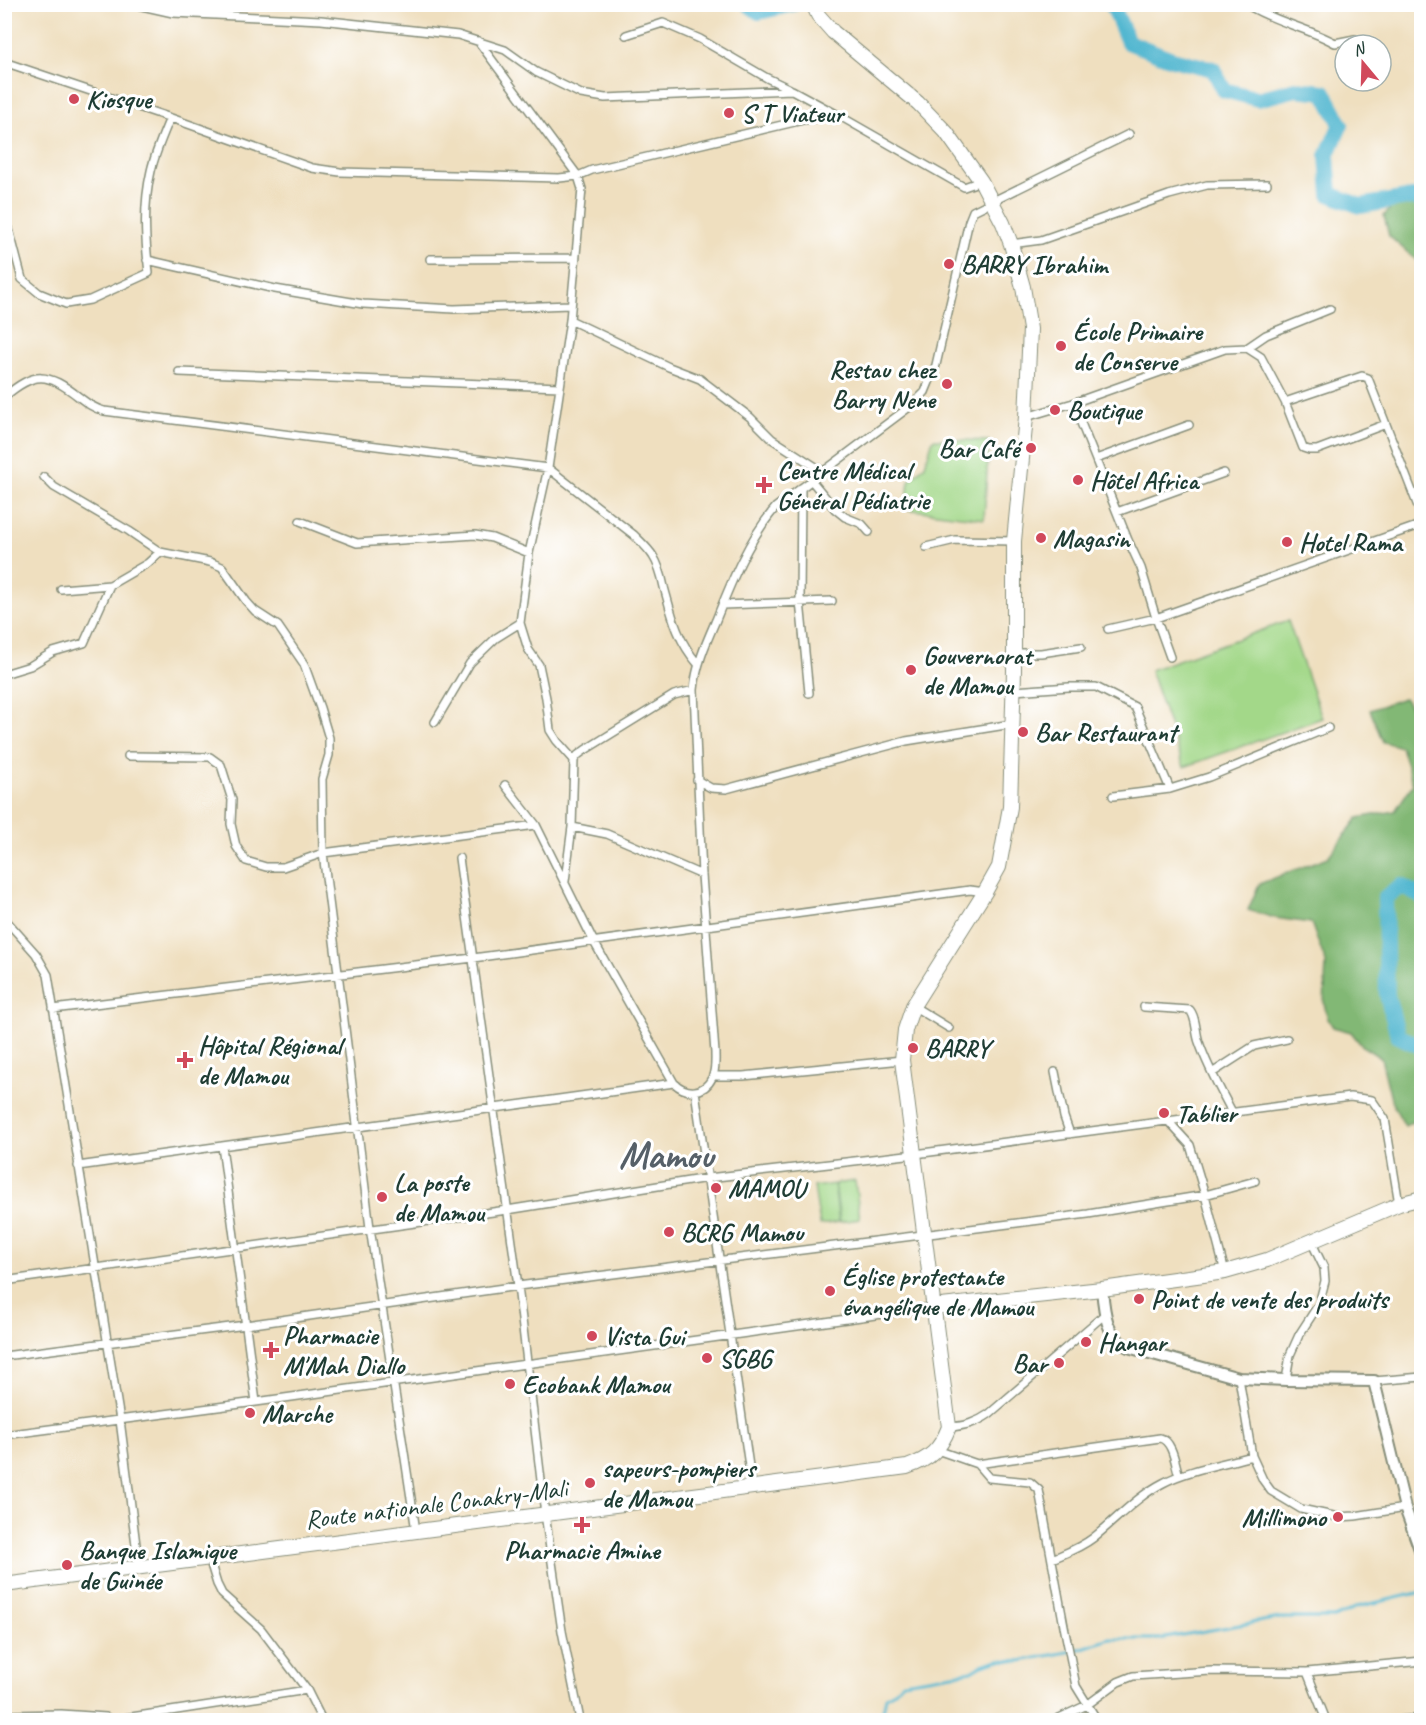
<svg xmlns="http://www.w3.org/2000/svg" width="1426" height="1725" font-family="Caveat,sans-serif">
  <rect width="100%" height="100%" fill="#fff"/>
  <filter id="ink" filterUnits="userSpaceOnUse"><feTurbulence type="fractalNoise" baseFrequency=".0167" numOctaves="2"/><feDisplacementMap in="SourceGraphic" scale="12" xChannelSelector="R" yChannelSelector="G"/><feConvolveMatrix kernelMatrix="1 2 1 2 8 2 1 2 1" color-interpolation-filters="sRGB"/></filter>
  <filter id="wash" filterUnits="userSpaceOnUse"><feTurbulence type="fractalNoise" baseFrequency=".008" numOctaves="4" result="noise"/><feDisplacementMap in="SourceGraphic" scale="24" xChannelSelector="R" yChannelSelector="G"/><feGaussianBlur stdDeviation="1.35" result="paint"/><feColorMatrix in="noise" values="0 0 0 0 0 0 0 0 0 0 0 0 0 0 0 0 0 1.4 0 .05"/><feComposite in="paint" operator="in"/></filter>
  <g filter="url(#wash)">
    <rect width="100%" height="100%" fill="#efdfbf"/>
    <path fill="#a3d889" stroke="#618a5e" stroke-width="1.5" d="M933,439L989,441L984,519L906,509L909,481L925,465Z
      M1288,621L1322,718L1184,767L1150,670Z
      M855,1181L860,1219L840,1222L835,1184Z
      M834,1184L839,1222L820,1225L814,1187Z"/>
    <path fill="#82b875" stroke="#507a54" stroke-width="1.5" d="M1421,194H1422L1421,264L1389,236L1384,216L1401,195Z
      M1404,698L1420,720H1422V1116L1405,1126L1392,1103L1381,1058L1362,1046L1351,1032L1333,1027L1328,1019L1324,1004L1326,963L1311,923L1275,918L1248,910L1259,884L1328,857L1358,818L1395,811L1413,784L1401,747L1383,742L1370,710Z"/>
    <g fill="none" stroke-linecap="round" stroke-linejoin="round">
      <path stroke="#52b7d0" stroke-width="3" d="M874,1720L883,1710L886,1697L894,1692L903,1682L972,1671L982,1665L999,1660L1020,1661L1073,1651L1110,1639H1159L1280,1618H1334L1357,1607L1422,1592"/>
      <path stroke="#52b7d0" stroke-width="16" d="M748,4L759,12L793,4
        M1112,4L1128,42L1172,59L1213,69L1224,90L1258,99L1296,89L1324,92L1341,124L1327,156L1330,194L1360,206L1413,197L1422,201
        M1422,897L1401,886L1385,898L1387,995L1398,1036L1422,1047"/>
    </g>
  </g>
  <g filter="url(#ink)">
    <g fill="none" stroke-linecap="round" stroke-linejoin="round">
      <defs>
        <path id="street" d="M133,4L173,13L321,20L458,35L505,50L536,72L581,94L605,98L792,90L838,115
          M1246,4C1274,22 1306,27 1335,43L1355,39
          M626,35L663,23L700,39L767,78L790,89
          M4,62L171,118L312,168L340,172L559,178L578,176L592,170L803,120L838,115L964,187L981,181
          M9,229L22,279L39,293L66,304L90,300L149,273C145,239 143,205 151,171C155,153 163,135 170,118
          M1011,244L1041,240L1169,195L1207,185L1267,184
          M430,259L575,258
          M147,260L275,289L363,304L454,309L570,305
          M570,320L669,367L700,379L750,417L772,439L822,471
          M1247,348L1266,335L1330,309
          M179,372L560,387
          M4,397C35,371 47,372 79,397C87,403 93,408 104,411L548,468L634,535C641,542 648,548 653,556C659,565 662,577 664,587C672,616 677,640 698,664
          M1285,402L1362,376L1368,378L1419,509L1420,525L1421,527
          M1073,403L1128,540L1141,568L1156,618L1170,657
          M1026,417L1073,403L1225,349L1247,348L1261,357L1285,402L1303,448L1309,450H1317L1386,424
          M1096,459L1189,425
          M44,477L54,487L129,531L160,552L210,562L222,567L246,601L255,611L278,626L304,664L320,708L329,738V755L322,779L323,853L370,1228L416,1531
          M811,480L835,509L845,517L862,524L869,532
          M801,488L800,601L809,693
          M1117,512L1224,473
          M300,521L357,543L475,535L492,538L529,553
          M926,547L955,540L1014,541
          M61,589L110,585L148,563L160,552
          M722,605L832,601
          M520,623L528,649L539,665L546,698L550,730L557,741L574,760
          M1108,629L1156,618L1420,525
          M1014,653H1041L1081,647
          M4,674L30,666L53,652L84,643L110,585
          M1014,691L1069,687H1096L1135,707L1170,789
          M435,722L470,663L496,638L520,623L529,553L548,468L570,320L582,189L578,176L478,41
          M128,756L210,757L221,765L232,800L231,824L236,846L246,861L266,867H283L323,853L536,825
          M697,780L711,788L726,789L906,741L1012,724
          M505,785L536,825L594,942L674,1083C687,1095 704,1094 712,1078C716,1070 715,1061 715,1053L702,875L694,690C696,665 706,643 716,620C732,580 748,540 776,507L912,405L925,392L936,365L969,221L973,211L1129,134
          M1113,796L1170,789L1209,777L1328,728
          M572,827L607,834L702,875
          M459,858L518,1286L545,1514L562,1631L580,1720
          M565,881L572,827L574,760L578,755L585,750L674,695L694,690
          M4,918L36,954L48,975L120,1420L139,1568
          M913,1006L949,1028
          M1144,1007L1190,1010C1197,1019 1195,1031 1199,1042C1207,1066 1220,1089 1232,1112
          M53,1009L473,958L970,890L985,892
          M1055,1072L1064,1117L1070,1134
          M1212,1073L1254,1046L1287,1039
          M713,1076H743L902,1060
          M695,1091L752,1487
          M1168,1121L1190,1145L1205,1195L1225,1272
          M222,1146L256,1402
          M78,1166L674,1083
          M4,1281L507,1210L708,1178L915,1154L1350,1097L1372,1100L1385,1119L1399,1204
          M4,1356L246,1325L518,1286L1088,1214L1205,1195L1255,1181
          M1239,1378L1252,1456L1263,1480L1271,1491L1301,1509L1338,1517L1355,1516L1405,1508
          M1286,1380L1290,1355L1299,1335L1319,1304L1325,1281L1324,1268L1311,1241
          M1374,1381L1422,1377
          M949,1427C965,1426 976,1423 989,1414L1104,1315
          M4,1435L256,1402L932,1307
          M937,1450L977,1464L989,1478L1030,1482L1039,1490L1064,1626L1076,1686L1097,1720
          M977,1464L1160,1438C1173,1441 1175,1464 1179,1476
          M209,1558L217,1584L222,1594L261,1629L307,1690L322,1720
          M1052,1559C1066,1553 1080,1548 1093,1538C1116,1520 1136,1497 1163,1483C1187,1470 1224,1464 1252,1456
          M4,1561L8,1585
          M1307,1672L1326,1720
          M4,1716L11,1715L61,1714L106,1717L111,1720
          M112,1720L307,1690
          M1055,1720L1087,1705L1118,1682L1133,1676L1211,1671L1307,1672L1422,1661
          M1400,1720L1422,1718"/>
        <path id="secondary" d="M1102,1289C1104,1311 1106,1337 1128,1347L1239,1378L1286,1380L1374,1381L1405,1508L1422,1555"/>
        <path id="highway" d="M932,1307L1102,1289L1225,1272L1267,1260L1399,1204L1422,1198
          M4,1585L907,1467C930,1459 940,1450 949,1427L902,1060L905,1030L913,1006L985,892L999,867L1010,807L1014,671V541L1026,417L1030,329L1023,287L1011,244L1003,223L981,181L946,132L918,103L833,32L818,15L813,4"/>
      </defs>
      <use href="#street" stroke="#878e7a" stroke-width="10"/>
      <use href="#secondary" stroke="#878e7a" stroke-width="14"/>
      <use href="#highway" stroke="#878e7a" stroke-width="16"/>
      <use href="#street" stroke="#fff" stroke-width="7"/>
      <use href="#secondary" stroke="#fff" stroke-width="10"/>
      <use href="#highway" stroke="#fff" stroke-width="14"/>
    </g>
  </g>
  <g fill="#d1495b" stroke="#fff" stroke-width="2">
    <circle cx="74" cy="99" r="6"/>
    <circle cx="729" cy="113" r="6"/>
    <circle cx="949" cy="264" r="6"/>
    <circle cx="1061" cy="346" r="6"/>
    <circle cx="947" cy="384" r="6"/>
    <circle cx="1055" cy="410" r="6"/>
    <circle cx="1031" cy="448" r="6"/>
    <circle cx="1078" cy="480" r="6"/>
    <path d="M761 476h6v6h6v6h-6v6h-6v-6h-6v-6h6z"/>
    <circle cx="1041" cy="538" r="6"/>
    <circle cx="1287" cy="542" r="6"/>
    <circle cx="911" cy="670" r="6"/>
    <circle cx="1023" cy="732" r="6"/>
    <circle cx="913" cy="1048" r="6"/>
    <path d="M182 1051h6v6h6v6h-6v6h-6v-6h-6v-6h6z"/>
    <circle cx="1164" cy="1113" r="6"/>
    <circle cx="716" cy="1188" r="6"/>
    <circle cx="382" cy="1197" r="6"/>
    <circle cx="669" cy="1232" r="6"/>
    <circle cx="830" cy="1291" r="6"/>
    <circle cx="1139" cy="1299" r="6"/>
    <circle cx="592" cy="1336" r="6"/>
    <circle cx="1086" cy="1342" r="6"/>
    <path d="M268 1341h6v6h6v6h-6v6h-6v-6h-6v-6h6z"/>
    <circle cx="707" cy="1358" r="6"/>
    <circle cx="1059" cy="1363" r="6"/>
    <circle cx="510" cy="1384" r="6"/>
    <circle cx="250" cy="1413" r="6"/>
    <circle cx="590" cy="1483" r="6"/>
    <circle cx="1338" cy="1517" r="6"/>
    <path d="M579 1516h6v6h6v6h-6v6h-6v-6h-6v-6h6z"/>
    <circle cx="67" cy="1565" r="6"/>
  </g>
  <g text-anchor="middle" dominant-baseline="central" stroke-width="6" stroke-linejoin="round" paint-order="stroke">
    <g font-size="26" font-weight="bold" fill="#1f3d34" stroke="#fff" text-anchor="start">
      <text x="86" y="99">Kiosque</text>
      <text x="741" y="113">S T Viateur</text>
      <text x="961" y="264">BARRY Ibrahim</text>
      <text x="1073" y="331">École Primaire<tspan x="1073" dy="30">de Conserve</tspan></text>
      <text x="935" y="369" text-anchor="end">Restau chez<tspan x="935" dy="30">Barry Nene</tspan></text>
      <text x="1067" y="410">Boutique</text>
      <text x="1019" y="448" text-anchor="end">Bar Café</text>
      <text x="777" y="470">Centre Médical<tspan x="777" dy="30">Général Pédiatrie</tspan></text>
      <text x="1090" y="480">Hôtel Africa</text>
      <text x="1053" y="538">Magasin</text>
      <text x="1299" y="542">Hotel Rama</text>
      <text x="923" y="655">Gouvernorat<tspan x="923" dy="30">de Mamou</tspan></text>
      <text x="1035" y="732">Bar Restaurant</text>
      <text x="198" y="1045">Hôpital Régional<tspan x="198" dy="30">de Mamou</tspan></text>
      <text x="925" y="1048">BARRY</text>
      <text x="1176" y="1113">Tablier</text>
      <text x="394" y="1182">La poste<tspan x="394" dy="30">de Mamou</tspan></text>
      <text x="728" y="1188">MAMOU</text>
      <text x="681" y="1232">BCRG Mamou</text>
      <text x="842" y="1276">Église protestante<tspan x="842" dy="30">évangélique de Mamou</tspan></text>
      <text x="1151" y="1299">Point de vente des produits</text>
      <text x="283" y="1335">Pharmacie<tspan x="283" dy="30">M'Mah Diallo</tspan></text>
      <text x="604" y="1336">Vista Gui</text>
      <text x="1098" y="1342">Hangar</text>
      <text x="719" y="1358">SGBG</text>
      <text x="1047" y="1363" text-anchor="end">Bar</text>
      <text x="522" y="1384">Ecobank Mamou</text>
      <text x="262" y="1413">Marche</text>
      <text x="602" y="1468">sapeurs-pompiers<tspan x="602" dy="30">de Mamou</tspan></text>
      <text x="1326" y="1517" text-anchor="end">Millimono</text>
      <text x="79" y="1550">Banque Islamique<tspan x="79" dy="30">de Guinée</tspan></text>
      <text x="582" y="1550" text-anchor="middle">Pharmacie Amine</text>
    </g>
    <g font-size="26" fill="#1f3d34" stroke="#fff">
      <text transform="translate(436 1504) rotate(-7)">Route nationale Conakry-Mali</text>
    </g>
    <g font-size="38" font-weight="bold" fill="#566068" stroke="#fff">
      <text x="666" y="1155">Mamou</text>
    </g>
  </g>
  <rect width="1426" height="1725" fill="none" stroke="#fff" stroke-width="24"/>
  <g transform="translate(1363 63) rotate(341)"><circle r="28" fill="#ffffff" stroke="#a5b1ae" stroke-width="1.5"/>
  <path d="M0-4.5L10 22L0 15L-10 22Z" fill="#d1495b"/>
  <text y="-9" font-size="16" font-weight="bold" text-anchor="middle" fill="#1f3d34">N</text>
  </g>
</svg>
